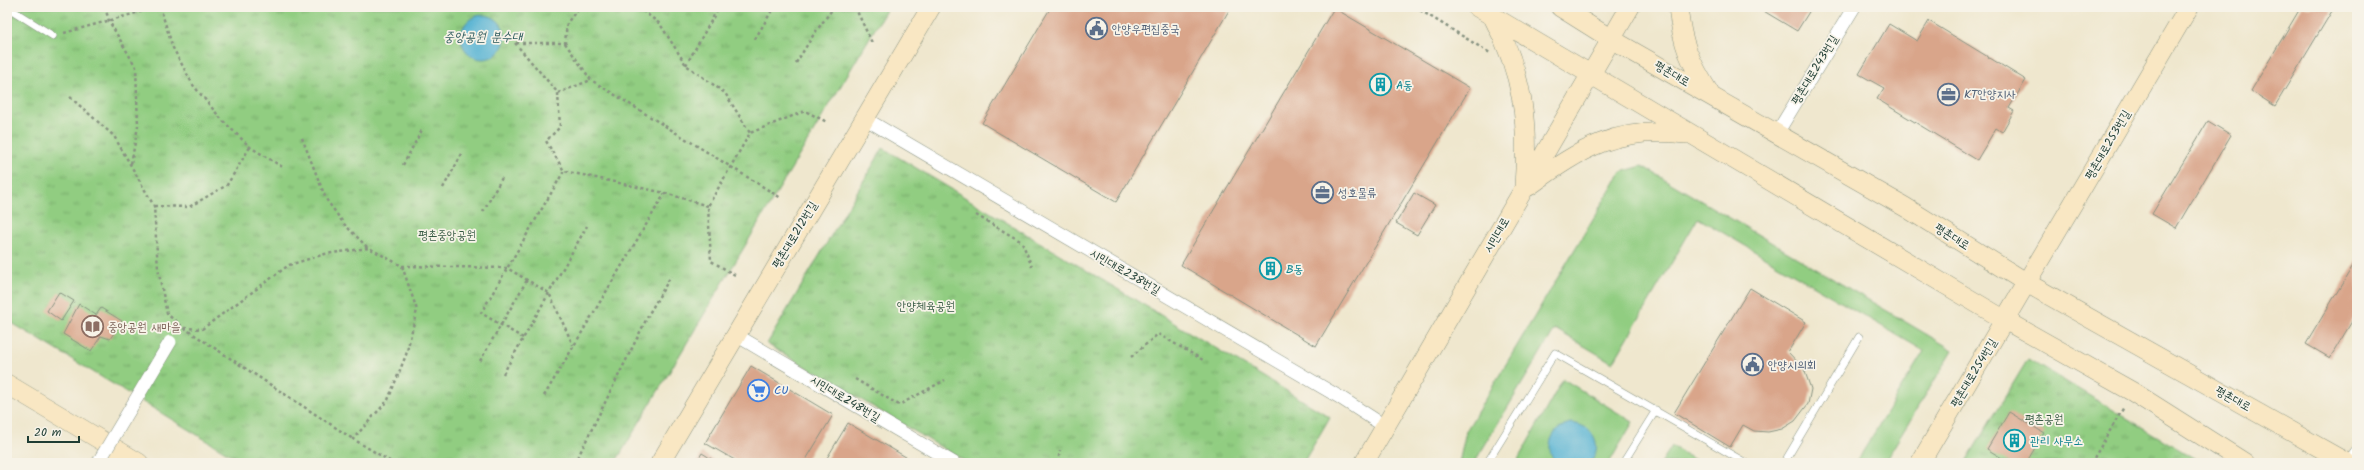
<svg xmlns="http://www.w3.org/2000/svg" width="2364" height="470" font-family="Kalam,'Poor Story',sans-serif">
  <defs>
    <pattern id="park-tufts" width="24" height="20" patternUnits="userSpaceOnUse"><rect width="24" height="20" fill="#91cd81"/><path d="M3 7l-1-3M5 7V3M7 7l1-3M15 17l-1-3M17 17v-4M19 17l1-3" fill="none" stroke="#76a86a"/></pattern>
  </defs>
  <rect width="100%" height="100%" fill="#f7f3e8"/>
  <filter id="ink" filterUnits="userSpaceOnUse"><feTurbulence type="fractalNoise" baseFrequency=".025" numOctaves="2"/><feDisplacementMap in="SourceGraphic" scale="8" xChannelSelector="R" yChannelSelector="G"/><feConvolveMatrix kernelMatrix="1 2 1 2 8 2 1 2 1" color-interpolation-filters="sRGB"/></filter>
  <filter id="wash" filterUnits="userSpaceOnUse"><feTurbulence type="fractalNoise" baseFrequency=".012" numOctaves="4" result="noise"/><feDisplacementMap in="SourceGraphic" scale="16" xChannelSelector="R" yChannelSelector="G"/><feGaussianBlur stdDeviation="0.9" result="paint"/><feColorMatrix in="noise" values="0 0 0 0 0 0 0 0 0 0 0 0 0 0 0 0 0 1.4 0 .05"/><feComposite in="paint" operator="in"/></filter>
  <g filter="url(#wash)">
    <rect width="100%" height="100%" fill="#efe7ce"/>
    <path fill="#91cd81" stroke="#58855a" d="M1642,166L1953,350L1884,463H1856L1924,351L1698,218L1613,363L1555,329L1474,463H1459L1466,431L1621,172Z
      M1563,379L1633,422L1609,463H1516Z
      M1672,446L1700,463H1661Z"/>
    <path fill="url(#park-tufts)" stroke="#58855a" d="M18,7H888L615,463H244L7,320V27Z
      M883,148L1330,417L1303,463H968L767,344Z
      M2028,359L2202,463H1965Z"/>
    <path fill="#55b2d3" stroke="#3a7884" d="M461 37a22 22 0 1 1 44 0a22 22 0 1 1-44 0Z
      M1570,423C1592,424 1605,445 1590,463H1556C1543,447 1552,428 1570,423Z"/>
    <g id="blocks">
      <path fill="#d9a58a" d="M1051,7H1231L1116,202L982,123Z
        M1757,7H1812L1797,31Z
        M2301,7H2325L2332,11L2275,106L2251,91Z
        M1334,8L1470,88L1316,346L1181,265Z
        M1929,21L2026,80L2009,108L2014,111L2002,132L1996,128L1977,160L1877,99L1884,88L1859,74L1889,24L1917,41Z
        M2208,121L2231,135L2176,228L2152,214Z
        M1414,193L1435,205L1417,235L1396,223Z
        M2357,259V313L2330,358L2306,344Z
        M1750,288L1806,322L1788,352L1804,369L1811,389L1808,404L1795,421L1782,429L1768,432L1754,431L1743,425L1730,447L1674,413Z
        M59,292L74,301L61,321L47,311Z
        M79,304L96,315L101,308L122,321L110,339L101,336L91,351L63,334Z
        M751,366L833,415L804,463H740L705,443Z
        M2009,412L2044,433L2026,463H2010L1987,449Z
        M848,423L916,463H824Z
        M702,453L718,463H696Z"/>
    </g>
  </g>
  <g filter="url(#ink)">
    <use href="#blocks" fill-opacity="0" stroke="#879281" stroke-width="1"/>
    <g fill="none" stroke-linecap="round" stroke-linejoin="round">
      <defs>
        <path id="lane" d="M7,7L53,36
          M1487,463L1555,353L1746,463
          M1623,463L1656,410
          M1784,463L1859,337"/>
        <path id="street" d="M864,118L1341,398L1386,427
          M1777,133L1854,7
          M736,335L954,463
          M2350,463L2357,453"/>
        <path id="secondary" d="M1477,7L2005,320L2133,392L2245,463
          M1560,7L1611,39L1905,207L2027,283L2347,463
          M1678,7C1682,45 1690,62 1710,94
          M1493,17C1523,75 1529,122 1524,186
          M1529,186C1582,148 1617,126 1685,134
          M7,384L139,463
          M660,463L931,7
          M1364,463L1630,7
          M1920,463L2189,7"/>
      </defs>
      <use href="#lane" stroke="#879281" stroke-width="8"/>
      <use href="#street" stroke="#879281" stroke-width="14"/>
      <use href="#secondary" stroke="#879281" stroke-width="20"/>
      <path stroke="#879281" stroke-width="2.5" stroke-dasharray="3 3" stroke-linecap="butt" d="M105,7L109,21L136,67L138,126L131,164
        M160,7L173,48L193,85L222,120L250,147L284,168
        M638,7L660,24L686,65L725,93L750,133
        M855,7L873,45
        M1415,7L1490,53
        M64,33L158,7
        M755,39L774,7
        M515,43L558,93L560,127L546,141L564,171L665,193L708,206
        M516,43H565L567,23L579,7
        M565,43L591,80L781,198
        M796,63L814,34L834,7
        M686,65L719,7
        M558,93L591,80
        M70,97L114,136L154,206L158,269L167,314L184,328L353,439
        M302,138L326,199L344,224L368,248
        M403,165L423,128
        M443,188L463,152
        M154,206L189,207L227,185L250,147
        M483,212L503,176
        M976,215L1022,242L1032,267
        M402,266L507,268L549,293L573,345
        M735,275L711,261L708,206L750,133L805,111L827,122
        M184,328L202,329L289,265L325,254L369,248L402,266L417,310L406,355L388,400L353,439L393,463
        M523,338L481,313L564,171
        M1131,357L1158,334L1203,360
        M480,361L527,280
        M503,374L587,226
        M855,379L899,405L945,380
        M544,396L665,193
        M1305,460L1311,463
        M575,463L650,312L671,276
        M1058,463L1060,450
        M2091,463L2124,407"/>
      <use href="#lane" stroke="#fff" stroke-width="7"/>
      <use href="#street" stroke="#fff" stroke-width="13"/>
      <use href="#secondary" stroke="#f9e7c3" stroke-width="19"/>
      <defs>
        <path id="street-bridge" d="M98,463L170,342"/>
      </defs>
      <use href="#street-bridge" stroke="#879281" stroke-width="14" stroke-linecap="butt"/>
      <use href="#street-bridge" stroke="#fff" stroke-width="13"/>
    </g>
  </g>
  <defs>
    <symbol id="civic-ring" viewBox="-11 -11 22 22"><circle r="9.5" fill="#f7f3e8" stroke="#5c6f8a" stroke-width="1.5"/><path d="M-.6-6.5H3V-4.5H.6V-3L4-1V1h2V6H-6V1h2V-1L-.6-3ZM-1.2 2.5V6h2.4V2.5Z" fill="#5c6f8a"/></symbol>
    <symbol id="building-ring" viewBox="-11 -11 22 22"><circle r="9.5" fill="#f7f3e8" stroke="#0f9aa8" stroke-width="1.5"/><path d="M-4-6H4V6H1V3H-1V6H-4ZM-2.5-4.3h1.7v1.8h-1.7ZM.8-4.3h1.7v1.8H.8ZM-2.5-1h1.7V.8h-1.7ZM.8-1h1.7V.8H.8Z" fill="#0f9aa8"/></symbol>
    <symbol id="office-ring" viewBox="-11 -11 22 22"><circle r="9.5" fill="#f7f3e8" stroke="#5c6f8a" stroke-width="1.5"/><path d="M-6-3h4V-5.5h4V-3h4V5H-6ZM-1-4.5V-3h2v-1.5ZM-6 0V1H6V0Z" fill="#5c6f8a"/></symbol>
    <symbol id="library-ring" viewBox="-11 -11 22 22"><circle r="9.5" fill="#f7f3e8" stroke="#8d6e63" stroke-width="1.5"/><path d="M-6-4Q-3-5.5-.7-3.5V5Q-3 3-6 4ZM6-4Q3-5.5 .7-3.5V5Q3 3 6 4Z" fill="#8d6e63"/></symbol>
    <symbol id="supermarket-ring" viewBox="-11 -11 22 22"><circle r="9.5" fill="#f7f3e8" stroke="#3f7fe0" stroke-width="1.5"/><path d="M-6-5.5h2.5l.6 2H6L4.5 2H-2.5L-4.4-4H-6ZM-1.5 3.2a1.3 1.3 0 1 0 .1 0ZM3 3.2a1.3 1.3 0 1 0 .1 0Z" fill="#3f7fe0"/></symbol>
  </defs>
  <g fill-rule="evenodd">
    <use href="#civic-ring" x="1084" y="16" width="25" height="25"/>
    <use href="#building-ring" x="1368" y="72" width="25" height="25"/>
    <use href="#office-ring" x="1936" y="82" width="25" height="25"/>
    <use href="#office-ring" x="1310" y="180" width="25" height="25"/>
    <use href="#building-ring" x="1258" y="256" width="25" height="25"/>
    <use href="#library-ring" x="80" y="314" width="25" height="25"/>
    <use href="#civic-ring" x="1740" y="352" width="25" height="25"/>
    <use href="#supermarket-ring" x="746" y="378" width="25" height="25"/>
    <use href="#building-ring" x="2002" y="428" width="25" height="25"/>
  </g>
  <g text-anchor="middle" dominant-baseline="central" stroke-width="3.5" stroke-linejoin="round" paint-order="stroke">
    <g font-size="12" fill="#4e5e75" stroke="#f7f3e8" text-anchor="start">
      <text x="1112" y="29">안양우편집중국</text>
      <text x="1964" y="94">KT안양지사</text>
      <text x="1338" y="193">성호물류</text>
      <text x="1768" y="365">안양시의회</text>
    </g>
    <g font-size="12" fill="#1f3d34" stroke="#f7f3e8">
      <text transform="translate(1815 70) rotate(-59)">평촌대로243번길</text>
      <text transform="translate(1672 74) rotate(30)">평촌대로</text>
      <text transform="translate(2108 145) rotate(-60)">평촌대로253번길</text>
      <text transform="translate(795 235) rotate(-59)">평촌대로212번길</text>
      <text transform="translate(1497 235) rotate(-60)">시민대로</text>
      <text transform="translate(1952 237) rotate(32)">평촌대로</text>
      <text transform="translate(1125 272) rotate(30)">시민대로238번길</text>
      <text transform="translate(1974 373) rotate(-59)">평촌대로254번길</text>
      <text transform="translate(845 399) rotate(31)">시민대로248번길</text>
      <text transform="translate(2233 399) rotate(29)">평촌대로</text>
    </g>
    <g font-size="12" fill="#0d838f" stroke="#f7f3e8" text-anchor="start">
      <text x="1396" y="85">A동</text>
      <text x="1286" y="269">B동</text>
      <text x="2030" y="441">관리 사무소</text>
    </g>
    <g font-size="12" fill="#365a43" stroke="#f7f3e8">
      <text x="447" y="235">평촌중앙공원</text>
      <text x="926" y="306">안양체육공원</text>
      <text x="2044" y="419">평촌공원</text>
    </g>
    <g font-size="12" fill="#785e54" stroke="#f7f3e8" text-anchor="start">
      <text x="108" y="327">중앙공원 새마을</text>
    </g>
    <g font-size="12" fill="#366cbe" stroke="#f7f3e8" text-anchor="start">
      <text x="774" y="390">CU</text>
    </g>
    <g font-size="13" font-style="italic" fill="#2c5a5c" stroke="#f7f3e8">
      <text x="483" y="37">중앙공원 분수대</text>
    </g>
  </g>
  <rect width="2364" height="470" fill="none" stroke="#f7f3e8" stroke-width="24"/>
  <path d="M28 436v6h51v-6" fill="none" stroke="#1f3d34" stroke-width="2"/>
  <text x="34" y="436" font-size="12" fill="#1f3d34" stroke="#f7f3e8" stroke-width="3" paint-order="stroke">20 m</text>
</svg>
